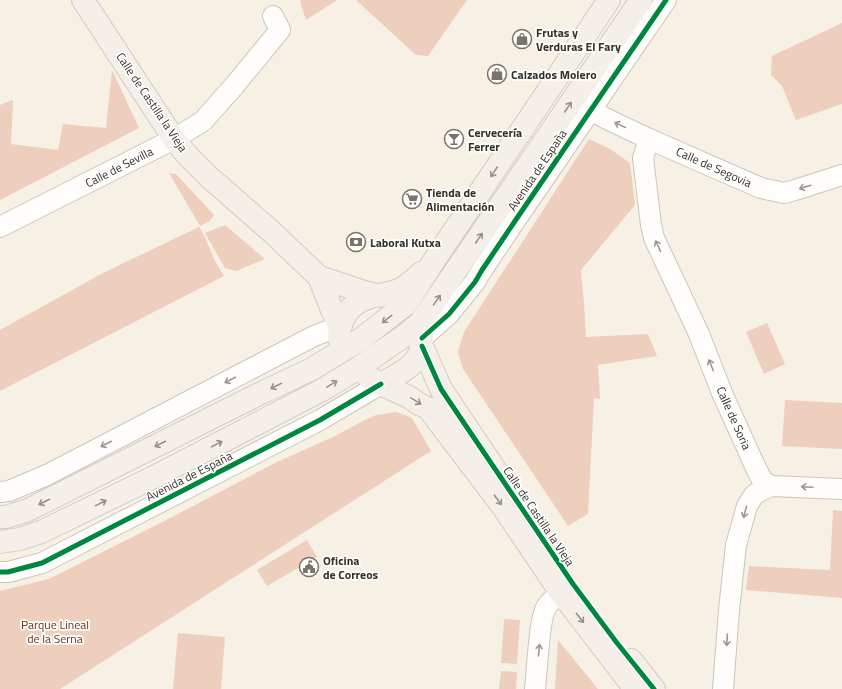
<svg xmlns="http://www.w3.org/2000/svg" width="842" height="689" font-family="'Titillium Web',sans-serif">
  <rect width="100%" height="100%" fill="#f6f0e5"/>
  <path fill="#eecfbd" d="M301,0H337L306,20L300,1Z
    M356,0H467L428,56L416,55Z
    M842,23V104L796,120L782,86L771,75L772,56Z
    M112,70L139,128L0,200V105L13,100L11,144L58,150L63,124L106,128Z
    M589,139L610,149L630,163L635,205L581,270L584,304L586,337L648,334L657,356L598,365L600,399L594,398L588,514L568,526L463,369L458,352L464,332Z
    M169,173L176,174L214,215L210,221L200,226Z
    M225,225L265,259L236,271L225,268L205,233Z
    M199,227L205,237L214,259L224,276L0,391V330L103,273Z
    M767,323L785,364L764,374L746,332Z
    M785,400L842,403V449L782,446Z
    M396,412L405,415L412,418L431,451L60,689H0V591L49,579L176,515L275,463L335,436L361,422L376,415Z
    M833,510L842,511V598L746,590L749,566L830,570Z
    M307,540L317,557L267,586L257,570Z
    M504,619L520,620L517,664L501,663Z
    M178,633L225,637L221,689H173Z
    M558,640L598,689H555Z
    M501,671L517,672L516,689H499Z"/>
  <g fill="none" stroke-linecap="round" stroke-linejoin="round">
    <defs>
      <path id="minor" d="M590,110L607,119L649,139L761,188L784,193L795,190L842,175
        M649,139L643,158L651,225L654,238L699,334L722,393L755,466L762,480L771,486
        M0,227L174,139L203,121L234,86L280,30L273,16
        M422,338L449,314L475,282L482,270L515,221L666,0
        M0,492L9,491L47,475L314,336L340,326
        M0,572H8L42,563L320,420L381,384
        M535,689C537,673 539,616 547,606C550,601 557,597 561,593
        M723,689L729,610L736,545L747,506L754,495L762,490L771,486L842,489"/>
      <path id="major" d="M83,0L174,139L187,155L209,177L274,234L319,277L332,310L340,326
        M319,277L358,290L380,296
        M339,338C339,334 339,330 341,326C344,312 355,302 368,298C378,294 389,294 399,290C407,286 415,279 421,273
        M422,346L441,389L523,511
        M368,377L381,384L409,397L419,404L428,408L503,507L561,593L635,689
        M381,384C401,372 424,365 422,335
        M0,517H6L28,510L261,393L312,369L361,339L406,304L437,256L609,0
        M0,542L20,539L41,532L152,478L322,390L355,370L404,336L420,323L641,0
        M631,660L654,689"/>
    </defs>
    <use href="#minor" stroke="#cbc6bc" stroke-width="22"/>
    <use href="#major" stroke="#d0ccc6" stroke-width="24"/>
    <use href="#minor" stroke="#fefdfb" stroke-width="20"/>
    <use href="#major" stroke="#f4efe9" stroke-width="22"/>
    <defs>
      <path id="cycleway" d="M422,338L449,314L475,282L482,270L515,221L666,0
        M422,346L441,389L466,426L573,584L617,643L654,689
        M0,572H8L42,563L320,420L381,384"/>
    </defs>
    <use href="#cycleway" stroke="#fff" stroke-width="8"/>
    <use href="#cycleway" stroke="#00873e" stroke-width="5"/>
  </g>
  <defs><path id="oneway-shaft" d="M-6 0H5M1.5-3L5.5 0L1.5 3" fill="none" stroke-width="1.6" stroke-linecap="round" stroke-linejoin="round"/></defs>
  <g stroke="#959088">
    <use href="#oneway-shaft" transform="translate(568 107) rotate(-56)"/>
    <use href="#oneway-shaft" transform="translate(494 172) rotate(124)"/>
    <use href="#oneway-shaft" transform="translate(479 238) rotate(-56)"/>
    <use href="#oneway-shaft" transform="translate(437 300) rotate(-55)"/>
    <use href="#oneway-shaft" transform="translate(387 319) rotate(142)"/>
    <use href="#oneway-shaft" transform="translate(332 384) rotate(-31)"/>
    <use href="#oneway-shaft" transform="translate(276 386) rotate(154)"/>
    <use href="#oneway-shaft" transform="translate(416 401) rotate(32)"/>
    <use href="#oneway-shaft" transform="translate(160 444) rotate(153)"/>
    <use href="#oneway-shaft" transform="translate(217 444) rotate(-28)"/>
    <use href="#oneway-shaft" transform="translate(498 500) rotate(53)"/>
    <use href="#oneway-shaft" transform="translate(44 502) rotate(153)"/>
    <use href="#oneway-shaft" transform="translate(101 503) rotate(-26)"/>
    <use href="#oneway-shaft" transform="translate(580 618) rotate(52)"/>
  </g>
  <g stroke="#9a9791">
    <use href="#oneway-shaft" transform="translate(620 125) rotate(-155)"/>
    <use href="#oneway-shaft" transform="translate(805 187) rotate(162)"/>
    <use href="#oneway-shaft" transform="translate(658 246) rotate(-115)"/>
    <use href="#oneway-shaft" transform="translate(711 365) rotate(-112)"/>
    <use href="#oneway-shaft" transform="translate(230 380) rotate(152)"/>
    <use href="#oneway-shaft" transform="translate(106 444) rotate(153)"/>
    <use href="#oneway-shaft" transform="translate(807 487) rotate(-177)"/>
    <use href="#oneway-shaft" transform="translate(745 512) rotate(105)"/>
    <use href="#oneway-shaft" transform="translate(727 640) rotate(94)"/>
    <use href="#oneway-shaft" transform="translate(539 650) rotate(-84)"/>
  </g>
  <defs>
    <symbol id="shop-ring" viewBox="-11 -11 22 22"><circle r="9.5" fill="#fff" stroke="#79746a" stroke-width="1.5"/><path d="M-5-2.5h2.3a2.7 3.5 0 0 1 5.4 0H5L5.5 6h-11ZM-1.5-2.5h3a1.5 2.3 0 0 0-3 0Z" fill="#79746a"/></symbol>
    <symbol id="bar-ring" viewBox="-11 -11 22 22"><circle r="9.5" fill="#fff" stroke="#79746a" stroke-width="1.5"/><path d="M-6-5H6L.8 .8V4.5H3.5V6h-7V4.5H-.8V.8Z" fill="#79746a"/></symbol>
    <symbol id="supermarket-ring" viewBox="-11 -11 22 22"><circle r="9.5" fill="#fff" stroke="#79746a" stroke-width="1.5"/><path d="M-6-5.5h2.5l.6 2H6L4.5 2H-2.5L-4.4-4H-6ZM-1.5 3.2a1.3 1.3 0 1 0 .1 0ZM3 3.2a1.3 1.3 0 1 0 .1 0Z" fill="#79746a"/></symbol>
    <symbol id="bank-ring" viewBox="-11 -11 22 22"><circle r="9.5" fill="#fff" stroke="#79746a" stroke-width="1.5"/><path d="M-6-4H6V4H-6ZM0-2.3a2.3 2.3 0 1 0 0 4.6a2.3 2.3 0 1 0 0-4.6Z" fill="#79746a"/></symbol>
    <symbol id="civic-ring" viewBox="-11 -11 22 22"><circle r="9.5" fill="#fff" stroke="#79746a" stroke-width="1.5"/><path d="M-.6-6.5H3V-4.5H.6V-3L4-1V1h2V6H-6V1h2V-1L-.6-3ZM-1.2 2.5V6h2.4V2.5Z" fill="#79746a"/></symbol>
  </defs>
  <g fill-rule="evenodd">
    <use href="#shop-ring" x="511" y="28" width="22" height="22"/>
    <use href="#shop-ring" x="486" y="63" width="22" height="22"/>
    <use href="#bar-ring" x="443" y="128" width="22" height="22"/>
    <use href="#supermarket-ring" x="401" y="188" width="22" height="22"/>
    <use href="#bank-ring" x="345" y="231" width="22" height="22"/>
    <use href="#civic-ring" x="298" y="556" width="22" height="22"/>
  </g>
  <g text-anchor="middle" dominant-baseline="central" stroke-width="3.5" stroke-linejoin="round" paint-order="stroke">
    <g font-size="12" font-weight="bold" fill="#363127" stroke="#fff" text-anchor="start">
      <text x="536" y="32">Frutas y<tspan x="536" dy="14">Verduras El Fary</tspan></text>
      <text x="511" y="74">Calzados Molero</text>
      <text x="468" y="132">Cervecería<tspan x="468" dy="14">Ferrer</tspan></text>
      <text x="426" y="192">Tienda de<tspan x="426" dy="14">Alimentación</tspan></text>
      <text x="370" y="242">Laboral Kutxa</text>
      <text x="323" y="560">Oficina<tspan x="323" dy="14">de Correos</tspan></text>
    </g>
    <g font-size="12" fill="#363127" stroke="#fff">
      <text transform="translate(152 102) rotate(56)">Calle de Castilla la Vieja</text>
      <text transform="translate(119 167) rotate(-27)">Calle de Sevilla</text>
      <text transform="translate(714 167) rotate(24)">Calle de Segovia</text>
      <text transform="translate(537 170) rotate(-56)">Avenida de España</text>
      <text transform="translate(734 418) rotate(66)">Calle de Soria</text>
      <text transform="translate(189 476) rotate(-27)">Avenida de España</text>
      <text transform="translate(539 516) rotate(56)">Calle de Castilla la Vieja</text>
    </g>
    <g font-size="12" fill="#643217" stroke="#fff">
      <text x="55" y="624">Parque Lineal<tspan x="55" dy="14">de la Serna</tspan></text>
    </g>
  </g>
</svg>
